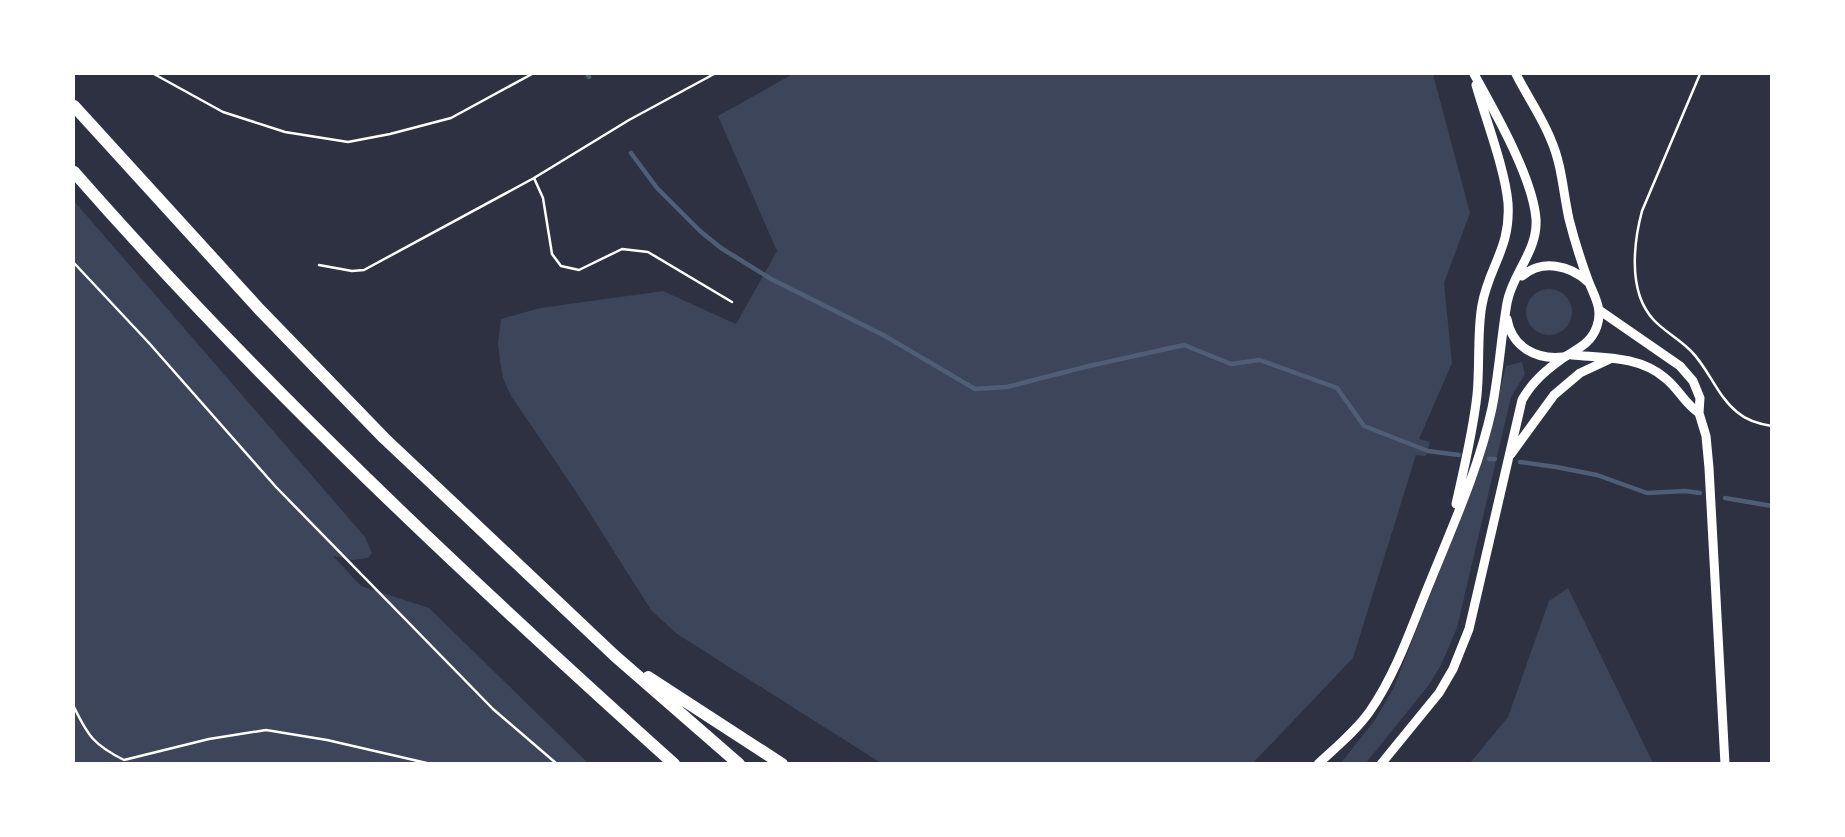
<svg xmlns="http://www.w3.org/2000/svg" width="1845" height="837" font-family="'Asap Condensed',sans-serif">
  <rect width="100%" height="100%" fill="#2d3142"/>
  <path fill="#3c4559" d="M793,74H1433L1470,213L1444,283L1452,363L1419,439L1430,442L1426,456L1416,455L1353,658L1253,763H881L677,634L651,610L575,490L511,396L503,378L500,361L498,343L501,319L540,308L663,291L736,324L777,251L718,116Z
    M74,201L365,537L372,553L368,558L352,560L333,556L361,586L429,608L588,763H74Z
    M1526 312a23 23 0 1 1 46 0a23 23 0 1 1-46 0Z
    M1522,362L1525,374L1511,397L1457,628L1441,665L1428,686L1366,763L1340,764L1375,720L1394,687L1482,462L1506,366Z
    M1568,588L1653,763H1470L1508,717L1549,601Z"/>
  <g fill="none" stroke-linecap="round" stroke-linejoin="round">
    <path stroke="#4f5d75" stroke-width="4.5" d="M587,74L589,77
      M631,153L657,188L700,231L721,248L771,279L885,336L975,389L1007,387L1089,366L1184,345L1231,364L1260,360L1337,388L1364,426L1428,451L1459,455
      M1489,459H1495
      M1520,462L1556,467L1597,475L1647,493L1685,491L1700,493
      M1725,498L1772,506"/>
    <path stroke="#fff" stroke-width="2.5" d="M154,74L223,112L285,132L348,142L390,134L451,118L532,74
      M1700,74L1642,211C1635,237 1631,271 1640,297C1651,327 1671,331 1691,351C1709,369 1717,396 1737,412C1746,420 1759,424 1772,426
      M534,178L543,198L552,254L561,266L579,270L622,249L648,252L732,302
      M74,263L149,343L276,487L493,709L557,764
      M319,265L352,271L364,270L534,178L629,120L714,74
      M74,707C88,736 94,745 124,760L209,739L266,730L327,740L431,764"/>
    <path stroke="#fff" stroke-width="9" d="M1522,276C1542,259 1570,265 1588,282
      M1599,310L1680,366L1693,381L1700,398L1699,413L1706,436L1709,468L1725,764
      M1507,319C1512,347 1536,360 1563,357
      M1572,355C1605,358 1639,356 1665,378C1679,389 1684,403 1699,413
      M1511,454L1554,395L1580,373L1610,359
      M1456,504C1464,468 1473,432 1477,395C1480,367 1477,331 1482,305C1489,266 1511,248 1508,203C1505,169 1486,120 1476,85
      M1318,764C1336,747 1356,731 1370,711C1397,672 1412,625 1430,582C1453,525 1479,468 1492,408C1499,373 1501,338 1507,303C1512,274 1538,251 1536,219C1533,178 1494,110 1474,74
      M1381,764L1439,693L1453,669L1469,629L1522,400C1532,382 1546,370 1563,358C1577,349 1591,344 1597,326C1603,308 1594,296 1588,280C1581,261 1574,239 1569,219C1563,192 1562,165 1551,140C1542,117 1527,96 1516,74"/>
    <path stroke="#fff" stroke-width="12" d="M74,106L259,309L384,438L615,656L739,764
      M74,172C259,383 465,576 674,764
      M648,677L782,764"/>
  </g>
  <rect width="1845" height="837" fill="none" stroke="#ffffff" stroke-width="150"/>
</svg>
